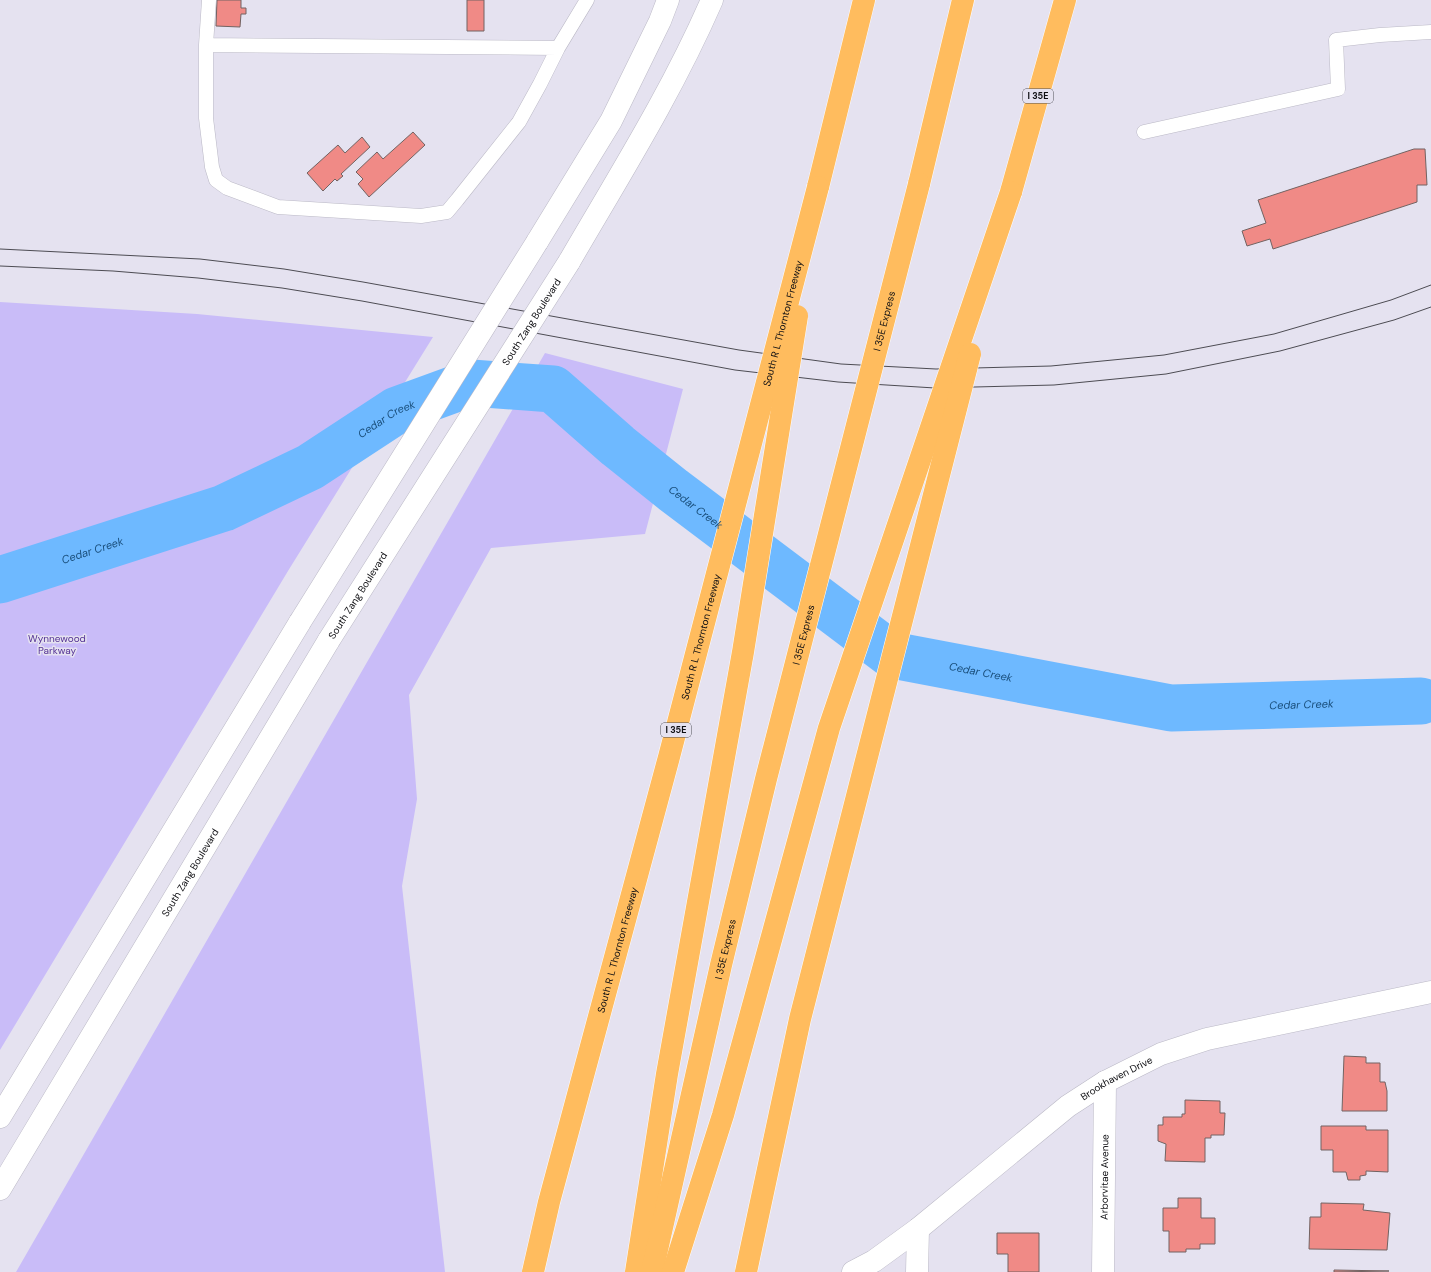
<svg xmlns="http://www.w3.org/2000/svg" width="1431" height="1272" font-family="'DM Sans',sans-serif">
  <rect width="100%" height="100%" fill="#e5e2f0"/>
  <path fill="#c9bcf8" d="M0,302L197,314L433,337L288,571L0,1050Z
    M545,353L683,389L645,534L491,548L409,695L417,799L402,886L445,1272H16Z"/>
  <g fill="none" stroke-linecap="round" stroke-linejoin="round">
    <path stroke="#6eb9ff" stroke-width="47" id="s1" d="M0,580L224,508L310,467L397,410L471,383L553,389L618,446L673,490L892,655L1171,708L1421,701"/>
  </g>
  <path fill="#f08a86" stroke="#726362" d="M217,0H241V8H246V14H241L240,27L216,26Z
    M467,0H484V31H467Z
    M413,132L425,145L369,197L358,184L363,179L356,172L377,152L383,159Z
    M362,137L370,147L341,174L343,176L337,181L335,179L323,191L307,173L338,145L345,153Z
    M1414,149H1425L1427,185H1417V202L1273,249L1270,239L1247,246L1242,231L1266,223L1258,200Z
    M1344,1056L1366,1057V1063H1380V1082H1385L1387,1091V1111H1342Z
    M1185,1100L1220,1101V1113H1225L1224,1135H1211V1138H1205V1162L1165,1161L1166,1144L1158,1141V1125H1163V1117H1182V1114H1185Z
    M1321,1126H1366V1130H1388V1172L1366,1171V1175L1360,1176V1180H1348L1346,1172H1333V1150H1321Z
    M1178,1198H1201V1218H1215V1244H1200V1249H1186V1252H1169V1231H1163V1208H1178Z
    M1321,1203L1364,1204L1363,1210L1390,1213L1387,1250L1309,1249L1310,1217H1321Z
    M997,1233H1039V1272H1008V1254H997Z
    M1334,1270L1389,1271L1334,1272Z"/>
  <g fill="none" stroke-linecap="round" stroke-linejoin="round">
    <defs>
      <path id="service" d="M209,0L206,45L558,48L587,0
        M206,45V118L212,167L216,180L227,188L278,207L421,216L447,212L457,200L519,122L540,84L558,48
        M1144,132L1338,89L1336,40L1380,35L1431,32"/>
      <g id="minor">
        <path id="s2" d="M853,1272L874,1261L918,1229L1068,1106L1105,1082L1161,1054L1207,1039L1431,992"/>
        <path d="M917,1272L918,1229"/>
        <path id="s3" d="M1103,1272L1105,1082"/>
      </g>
      <g id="secondary">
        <path d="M537,242L611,121L660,21L668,0"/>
        <path d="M569,262C619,176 672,92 712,0"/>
        <path d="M0,1117L300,622"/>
        <path id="s4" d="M0,1189L329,640"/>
      </g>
      <path id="motorway" d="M919,184L963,0
        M818,187L864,0
        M1011,192L1065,0"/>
    </defs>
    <use href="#service" stroke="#bbb9c6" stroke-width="15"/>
    <use href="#minor" stroke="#bbb9c6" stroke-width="23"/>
    <use href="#secondary" stroke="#bbb9c6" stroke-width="23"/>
    <use href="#motorway" stroke="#fff" stroke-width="23"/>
    <use href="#service" stroke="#fff" stroke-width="14"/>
    <use href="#minor" stroke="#fff" stroke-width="22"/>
    <use href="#secondary" stroke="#fff" stroke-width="22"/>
    <use href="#motorway" stroke="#ffbc5e" stroke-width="22"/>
    <path stroke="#4d4c53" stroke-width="1" d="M0,249L200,259L284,269L363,282L739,350L841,364L936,369L1051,366L1164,355L1274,334L1391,300L1431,285
      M0,266L113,271L198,278L282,288L362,301L735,370L838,382L935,388L1054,385L1166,374L1280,351L1394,320L1431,307"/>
    <defs>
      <g id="secondary-bridge">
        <path d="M300,622L537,242"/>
        <path id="s5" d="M329,640L569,262"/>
      </g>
      <g id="motorway-bridge">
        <path id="s6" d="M533,1272L549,1202L669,757L818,187"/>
        <path d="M636,1272L667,1074L743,652L797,316"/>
        <path id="s7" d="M652,1272L721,965L766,779L919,184"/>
        <path d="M673,1272L723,1115L829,728L1011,192"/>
        <path d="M746,1272L800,1019L970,354"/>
      </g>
    </defs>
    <use href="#secondary-bridge" stroke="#bbb9c6" stroke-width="23" stroke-linecap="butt"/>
    <use href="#motorway-bridge" stroke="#fff" stroke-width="23" stroke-linecap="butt"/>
    <use href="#secondary-bridge" stroke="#fff" stroke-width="22"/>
    <use href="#motorway-bridge" stroke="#ffbc5e" stroke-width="22"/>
  </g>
  <g text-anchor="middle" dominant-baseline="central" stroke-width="3" stroke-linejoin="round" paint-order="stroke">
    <g fill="#e5e2f0" stroke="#4e4e55" stroke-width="1">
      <rect x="1023" y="89" width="30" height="14" rx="3"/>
      <rect x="661" y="723" width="30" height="14" rx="3"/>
    </g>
    <g font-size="9" font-weight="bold" fill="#0e0e12">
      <text x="1038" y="96">I 35E</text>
      <text x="676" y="730">I 35E</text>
    </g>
    <g font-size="10" fill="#0e0e12" stroke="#e5e2f0">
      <text stroke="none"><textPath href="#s7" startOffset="979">I 35E Express</textPath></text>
      <text stroke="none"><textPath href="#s5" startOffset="377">South Zang Boulevard</textPath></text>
      <text stroke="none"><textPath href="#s6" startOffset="981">South R L Thornton Freeway</textPath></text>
      <text stroke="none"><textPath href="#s5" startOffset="53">South Zang Boulevard</textPath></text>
      <text stroke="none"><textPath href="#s7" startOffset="655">I 35E Express</textPath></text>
      <text stroke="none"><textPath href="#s6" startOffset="657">South R L Thornton Freeway</textPath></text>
      <text stroke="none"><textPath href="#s4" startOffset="369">South Zang Boulevard</textPath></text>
      <text stroke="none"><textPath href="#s7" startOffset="331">I 35E Express</textPath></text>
      <text stroke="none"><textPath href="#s6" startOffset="333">South R L Thornton Freeway</textPath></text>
      <text stroke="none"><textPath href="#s2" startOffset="328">Brookhaven Drive</textPath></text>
      <text stroke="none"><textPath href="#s3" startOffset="95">Arborvitae Avenue</textPath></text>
    </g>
    <g font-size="10" fill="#533194" stroke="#e5e2f0">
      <text x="57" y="638">Wynnewood<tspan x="57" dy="12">Parkway</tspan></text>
    </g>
    <g font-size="11" font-style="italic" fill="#1a4f7c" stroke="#e5e2f0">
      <text stroke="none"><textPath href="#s1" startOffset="421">Cedar Creek</textPath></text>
      <text stroke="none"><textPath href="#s1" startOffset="781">Cedar Creek</textPath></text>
      <text stroke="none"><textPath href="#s1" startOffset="97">Cedar Creek</textPath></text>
      <text stroke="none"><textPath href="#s1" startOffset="1117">Cedar Creek</textPath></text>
      <text stroke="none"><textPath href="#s1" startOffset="1441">Cedar Creek</textPath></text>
    </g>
  </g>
</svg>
